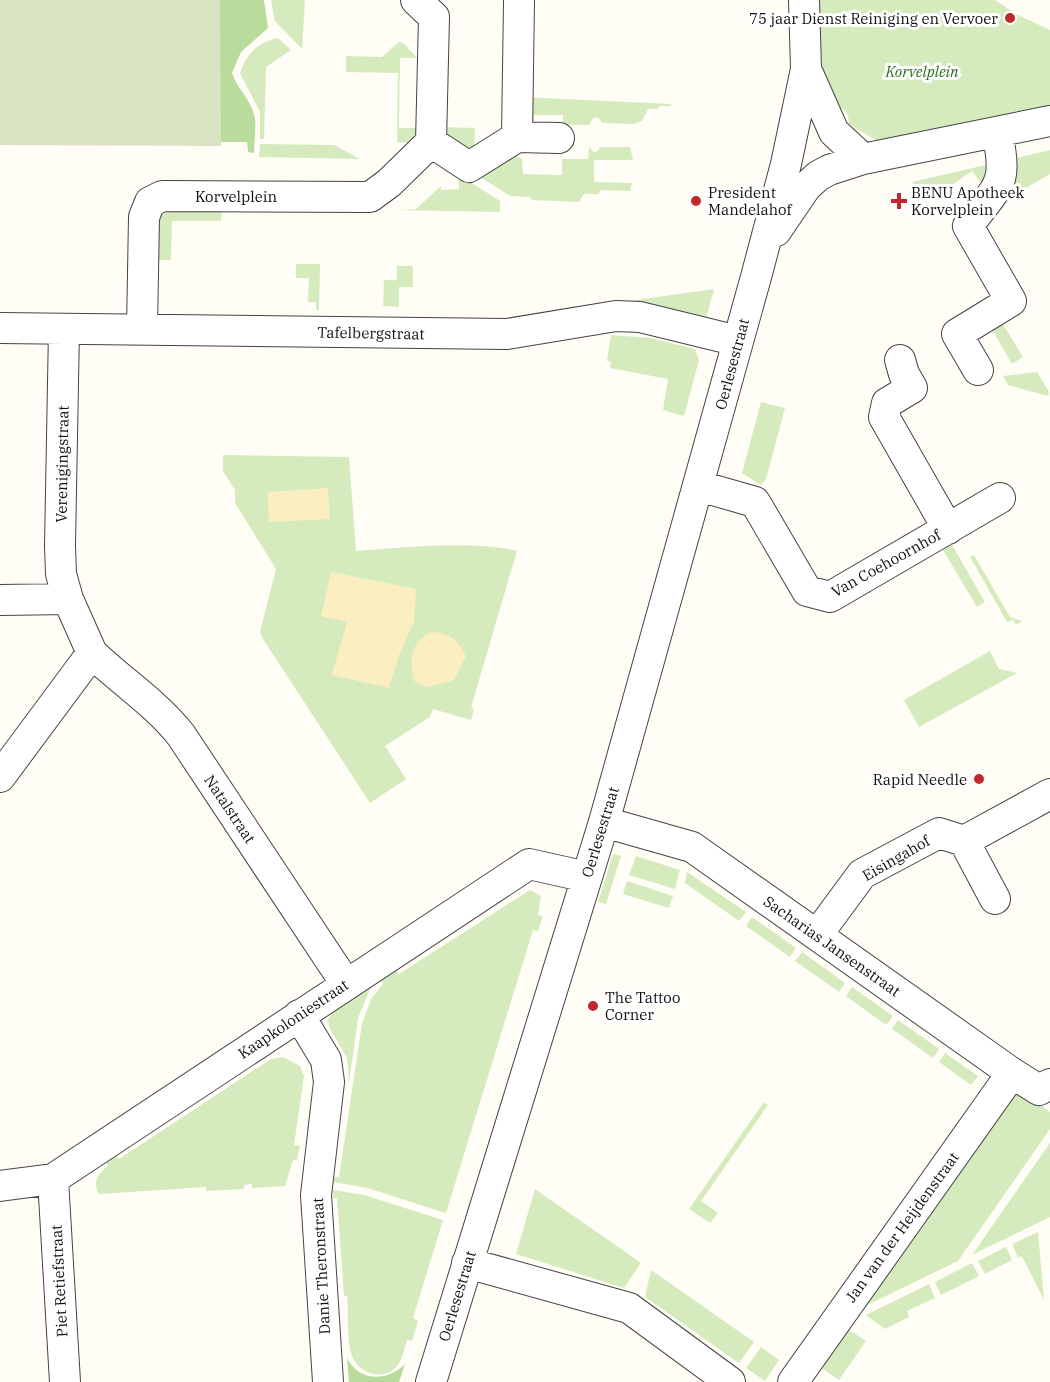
<svg xmlns="http://www.w3.org/2000/svg" width="1050" height="1382" font-family="'IBM Plex Serif',serif">
  <rect width="100%" height="100%" fill="#fffdf5"/>
  <path fill="#d5ebbd" d="M271,0H305L302,49L275,21Z
    M811,0H995L1016,14L1050,30V110L879,142L849,124L848,115L842,108L837,112L820,71Z
    M278,38L291,50L266,67L264,139H260V112L240,73C247,54 257,42 278,38Z
    M399,42L403,43L417,58H400L399,128H417L413,143L397,142L398,73L346,72V56L382,57Z
    M520,97L671,104V106H659L658,109H648L642,121L634,124L602,123L599,118L594,117L589,125H563V115H534L533,135Z
    M441,127L475,128L474,152L445,137Z
    M260,144L334,145L360,159L259,157Z
    M589,147L595,153L601,147H630L633,160H594V182L632,183L630,191L600,190L599,194H584L579,202L531,200V197L510,196L477,175L516,155L522,159L523,174L562,175V159H588Z
    M1050,150V174L1003,201L1017,176V158Z
    M990,164L982,184L972,171L926,203L912,182Z
    M459,175L500,201V212L398,210L416,209L441,186V190L459,189Z
    M222,210L221,221H172L171,260H155L159,211Z
    M296,264H320L319,310H316V302H308L309,278H296Z
    M397,266H413V287H399V307L383,306L384,280H397Z
    M714,289L706,319L622,302Z
    M998,316L1023,357L1012,364L988,322Z
    M611,335L651,338L695,349L699,360L684,416L663,410L668,379L610,368L611,362L607,361Z
    M1037,372L1049,392L1048,396L1008,385L1003,376Z
    M761,402L785,408L766,479L761,485L742,473Z
    M223,455L349,457L356,551C402,548 473,540 517,551L472,704L471,708L474,709L471,720L433,709L430,717L385,746L406,779L370,803L263,639L260,632L276,569L235,503V490L223,471Z
    M948,538L985,602L977,607L939,543Z
    M974,555L1010,617L1022,621L1016,625L1013,620L1007,622L970,557Z
    M990,651L999,669L1017,673L919,727L904,700Z
    M613,854L621,856L606,904L598,902Z
    M636,856L680,870L675,889L629,875Z
    M687,872L746,912L739,921L685,883Z
    M627,881L673,896L669,908L623,894Z
    M530,890L541,896L538,915L543,916L538,931L533,930L446,1213L367,1188L334,1182V1177H339L362,1024L371,999L383,984L382,980L396,971L399,974Z
    M752,917L796,948L790,957L746,926Z
    M802,952L845,983L839,992L795,961Z
    M371,987L358,1018L349,1083L347,1058L329,1027L328,1019L332,1013Z
    M852,987L893,1016L886,1025L846,996Z
    M898,1020L939,1049L933,1058L892,1029Z
    M945,1053L978,1076L971,1085L939,1062Z
    M283,1057L300,1066L304,1076L294,1145L300,1146L297,1160H293L285,1186L252,1188V1184L244,1185V1189L206,1191V1187L99,1194C92,1183 98,1173 108,1166L105,1162L115,1155L119,1159L271,1059Z
    M1022,1091L1050,1112V1129L958,1261L861,1308L1005,1095Z
    M764,1102L768,1105L701,1201L718,1213L710,1223L689,1209Z
    M1050,1143V1217L972,1255Z
    M535,1189L641,1263L624,1288L516,1254Z
    M333,1190L364,1195L443,1220L413,1318L418,1321L412,1341L407,1340C404,1349 402,1363 394,1369C380,1381 358,1372 352,1356C346,1339 349,1314 347,1296H344L337,1198H333Z
    M1038,1232L1044,1300L1025,1262L1021,1256L1018,1258L1012,1244Z
    M1006,1247L1012,1260L985,1274L978,1261Z
    M972,1263L979,1276L941,1295L935,1282Z
    M651,1270L754,1342L739,1363L645,1297Z
    M929,1284L935,1298L907,1311L909,1317L885,1329L866,1315Z
    M843,1326L866,1341L839,1380L817,1365Z
    M761,1347L779,1360L765,1381L746,1368Z"/>
  <path fill="#b9dc9c" d="M218,0H264L268,28L241,52L232,73C237,88 250,99 254,114C257,126 254,141 254,153L248,152L247,142H216Z
    M347,1358C359,1382 387,1382 405,1364L399,1382H349Z"/>
  <path fill="#fbeec1" d="M328,488L330,519L269,522L268,492Z
    M331,572L416,589L414,622L399,655L389,688L332,675L347,622L321,616Z
    M430,632C450,633 456,638 466,656L454,680L427,687L414,681C409,659 410,644 430,632Z"/>
  <path fill="#d9e3c4" d="M0,0H220L221,146L0,145Z"/>
  <g fill="none" stroke-linecap="round" stroke-linejoin="round">
    <defs>
      <path id="minor" d="M806,69L834,132L863,159
        M517,137L559,138
        M431,142L469,167L517,137L519,0
        M776,231L806,187L818,176L829,170L863,159L1050,121
        M0,328L507,334L616,316L640,317L738,341
        M64,329L60,546L61,574L68,599
        M142,329L144,217L150,202L162,196L370,197L389,183L431,142L434,17L416,0
        M900,360L904,374L912,388L887,403L884,417L948,529
        M978,370L957,334L1011,301L968,226C998,185 1009,185 997,133
        M699,486L755,502L807,591L830,597L1000,498
        M0,600L68,599L92,653L0,777
        M92,653C121,681 157,704 181,735L346,984
        M604,822L692,847L1012,1073L1039,1090L1050,1084
        M964,841L995,899
        M817,935L862,874L939,833L964,841L1050,794
        M299,1015L326,1060L329,1082L316,1195L328,1382
        M53,1179L65,1382
        M0,1186L53,1179L529,864L587,877
        M467,1263L629,1308L730,1382
        M431,1382L604,822L756,277L786,164L806,69L804,0
        M793,1382L1012,1073"/>
    </defs>
    <use href="#minor" stroke="#444" stroke-width="32"/>
    <use href="#minor" stroke="#fff" stroke-width="30"/>
  </g>
  <g fill="#c4262e" stroke="#fff" stroke-width="2">
    <circle cx="1010" cy="18" r="6"/>
    <circle cx="696" cy="201" r="6"/>
    <path d="M896 192h6v6h6v6h-6v6h-6v-6h-6v-6h6z"/>
    <circle cx="979" cy="779" r="6"/>
    <circle cx="593" cy="1006" r="6"/>
  </g>
  <g text-anchor="middle" dominant-baseline="central" stroke-width="6" stroke-linejoin="round" paint-order="stroke">
    <g font-size="15" fill="#111" stroke="#fff" text-anchor="start">
      <text x="998" y="18" text-anchor="end">75 jaar Dienst Reiniging en Vervoer</text>
      <text x="708" y="192">President<tspan x="708" dy="17">Mandelahof</tspan></text>
      <text x="911" y="192">BENU Apotheek<tspan x="911" dy="17">Korvelplein</tspan></text>
      <text x="967" y="779" text-anchor="end">Rapid Needle</text>
      <text x="605" y="997">The Tattoo<tspan x="605" dy="17">Corner</tspan></text>
    </g>
    <g font-size="15" font-style="italic" fill="#2f6b1f" stroke="#fff">
      <text x="922" y="71">Korvelplein</text>
    </g>
    <g font-size="15" fill="#111" stroke="#fff">
      <text x="236" y="196">Korvelplein</text>
      <text transform="translate(371 333) rotate(1)">Tafelbergstraat</text>
      <text transform="translate(732 364) rotate(-75)">Oerlesestraat</text>
      <text transform="translate(62 464) rotate(-89)">Verenigingstraat</text>
      <text transform="translate(886 563) rotate(-29)">Van Coehoornhof</text>
      <text transform="translate(230 809) rotate(56)">Natalstraat</text>
      <text transform="translate(600 832) rotate(-73)">Oerlesestraat</text>
      <text transform="translate(896 858) rotate(-30)">Eisingahof</text>
      <text transform="translate(832 946) rotate(35)">Sacharias Jansenstraat</text>
      <text transform="translate(293 1019) rotate(-34)">Kaapkoloniestraat</text>
      <text transform="translate(902 1227) rotate(-54)">Jan van der Heijdenstraat</text>
      <text transform="translate(321 1266) rotate(-93)">Danie Theronstraat</text>
      <text transform="translate(59 1281) rotate(-93)">Piet Retiefstraat</text>
      <text transform="translate(457 1296) rotate(-73)">Oerlesestraat</text>
    </g>
  </g>
</svg>
